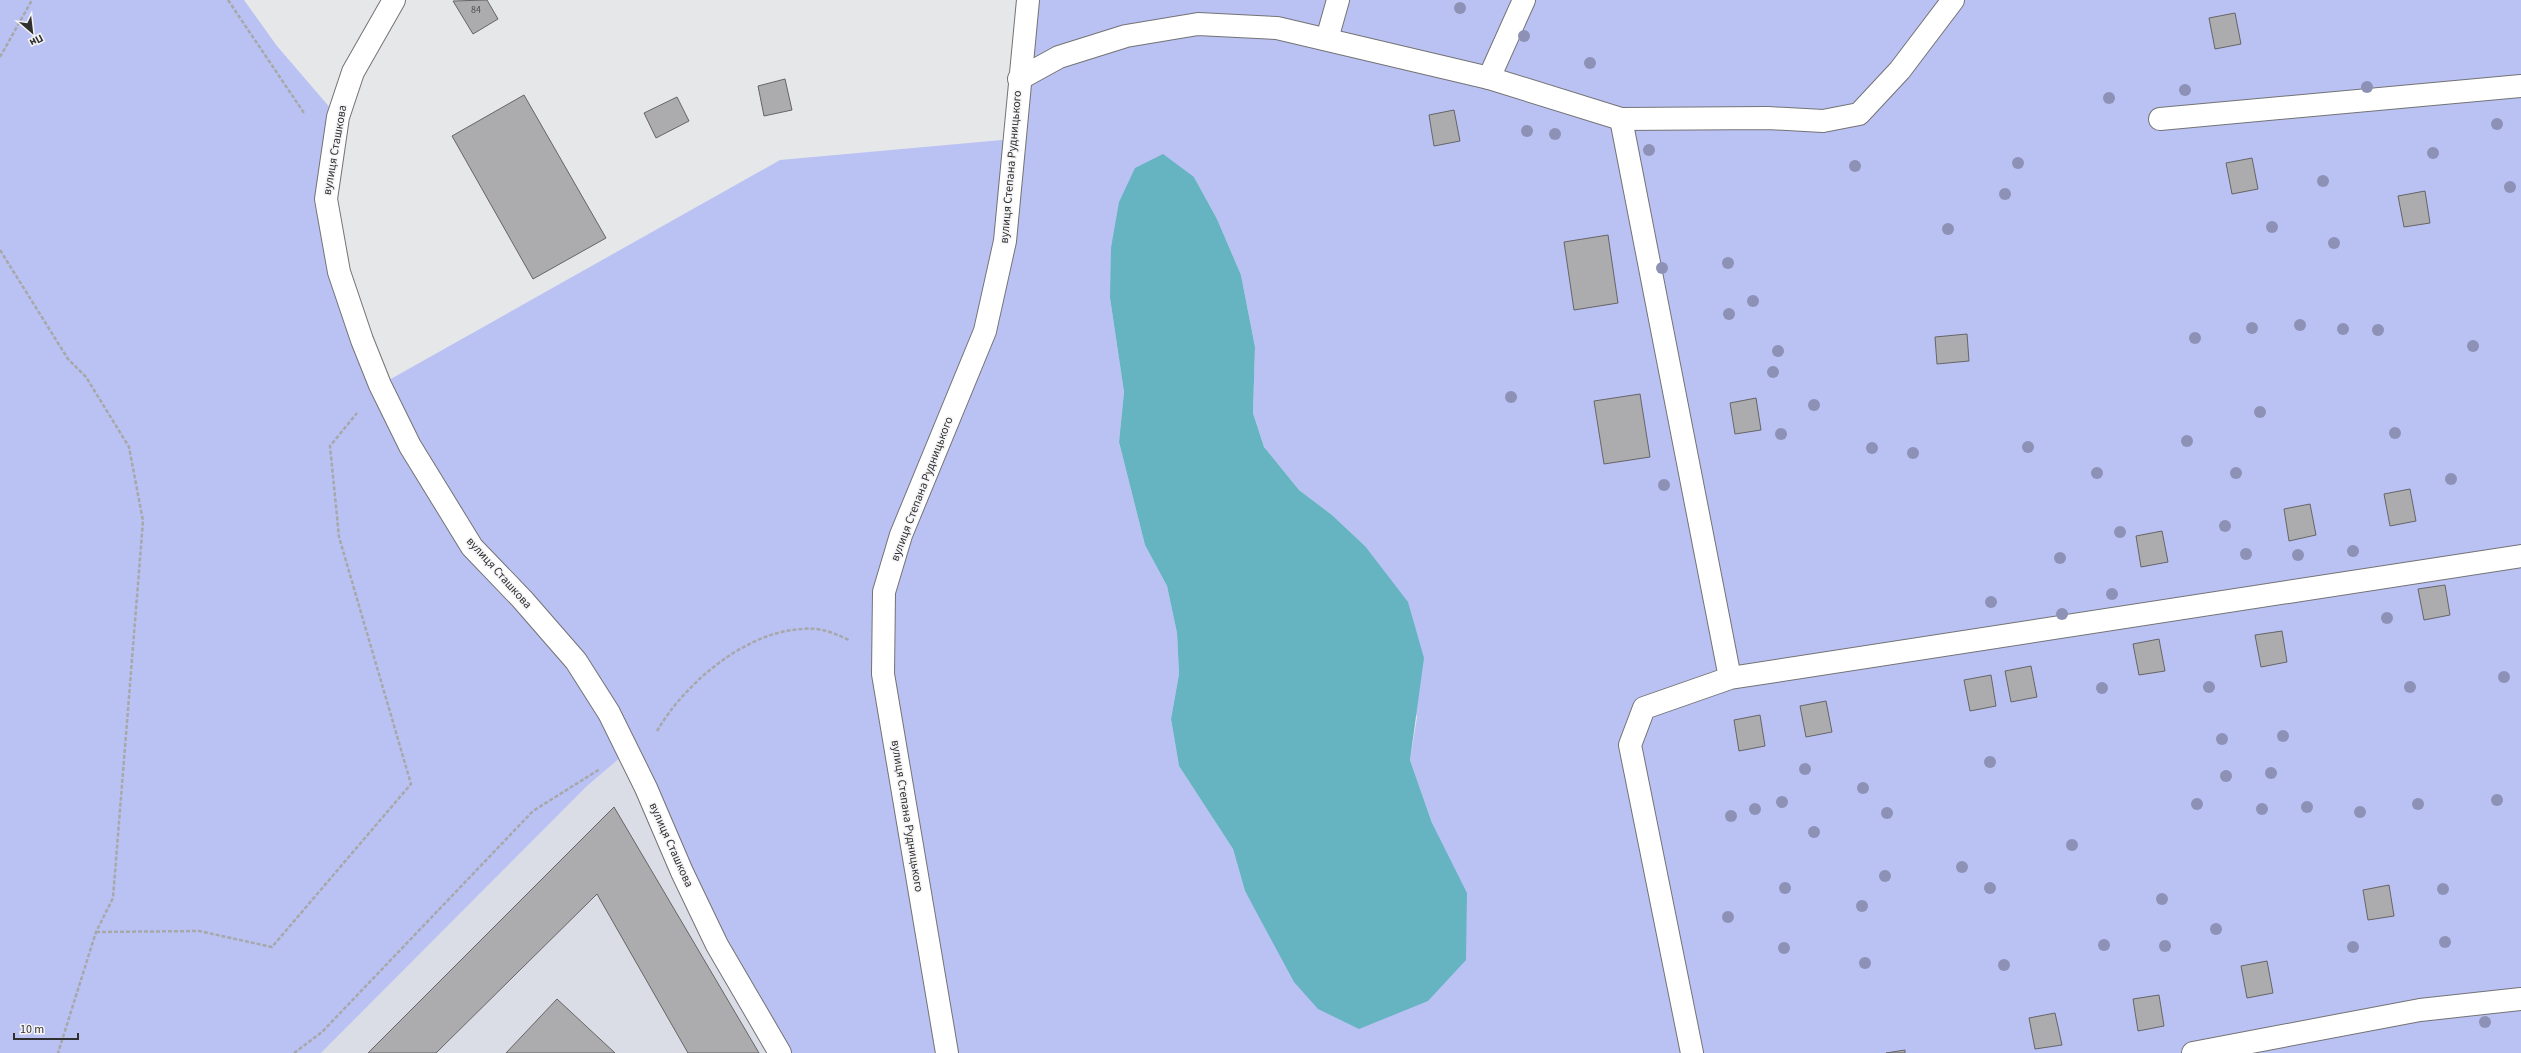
<svg xmlns="http://www.w3.org/2000/svg" width="2521" height="1053" font-family="'Source Sans 3',sans-serif">
  <rect width="100%" height="100%" fill="#e6e7e8"/>
  <path fill="#dbdde6" d="M628,751L780,1053H321L587,786Z"/>
  <path fill="#bac2f4" fill-rule="evenodd" d="M0,0H244L277,46L338,117L326,199L380,385L780,160L1013,139L1028,0H2521V1053H780L628,751L587,786L321,1053H0ZM1194,177L1217,219L1241,275L1255,347L1253,413L1264,447L1299,490L1332,515L1365,546L1417,717L1410,760L1432,823L1269,933L1245,891L1233,849L1179,766L1171,719L1179,674L1177,633L1167,586L1145,545L1119,442L1124,392L1110,298Z"/>
  <path fill="#66b3c2" d="M1163,154L1194,177L1217,219L1241,275L1255,347L1253,413L1264,447L1299,490L1332,515L1365,546L1408,602L1424,658L1410,760L1432,823L1467,893L1466,960L1428,1001L1359,1029L1318,1009L1294,982L1245,891L1233,849L1179,766L1171,719L1179,674L1177,633L1167,586L1145,545L1119,442L1124,392L1110,298L1111,248L1119,202L1135,168Z"/>
  <path fill="#acacae" stroke="#656567" d="M487,0L498,19L473,34L453,1Z
    M2235,13L2241,44L2215,49L2209,18Z
    M785,79L792,110L764,116L758,86Z
    M524,95L606,238L533,279L452,136Z
    M677,97L689,121L656,138L644,113Z
    M1454,110L1460,141L1434,146L1429,115Z
    M2252,158L2258,189L2232,194L2226,163Z
    M2425,191L2430,223L2404,227L2398,196Z
    M1608,235L1618,303L1574,310L1564,242Z
    M1967,334L1969,361L1937,364L1935,337Z
    M1640,394L1650,457L1604,464L1594,401Z
    M1756,398L1761,430L1735,434L1730,403Z
    M2410,489L2416,521L2390,526L2384,494Z
    M2310,504L2316,535L2289,541L2284,509Z
    M2162,531L2168,562L2141,567L2136,536Z
    M2445,585L2450,615L2424,620L2418,589Z
    M2282,631L2287,662L2261,667L2255,635Z
    M2159,639L2165,671L2139,675L2133,644Z
    M2031,666L2037,697L2011,702L2005,671Z
    M1991,675L1996,706L1970,711L1964,680Z
    M1826,701L1832,732L1806,737L1800,706Z
    M1760,715L1765,746L1739,751L1734,720Z
    M614,807L759,1053H688L597,894L436,1053H368Z
    M2389,885L2394,916L2368,920L2363,890Z
    M2267,961L2273,993L2247,998L2241,966Z
    M2159,995L2164,1026L2138,1031L2133,999Z
    M557,999L615,1053H506Z
    M2055,1013L2062,1045L2035,1049L2029,1018Z
    M1905,1050V1053H1886Z"/>
  <g fill="none" stroke-linecap="round" stroke-linejoin="round">
    <defs>
      <path id="lane" d="M1327,39L1338,0
        M1489,78L1524,0
        M1621,119L1730,678
        M2160,119L2521,86
        M1692,1053L1630,745L1644,708L1730,678L2521,556
        M2193,1053L2420,1010L2521,999"/>
      <path id="street" d="M394,0L353,72L338,117L326,199L339,272L362,340L380,385L410,446L472,547L522,599L576,661L609,713L646,788L682,872L717,945L780,1053
        M1019,79L1059,57L1126,36L1198,24L1277,28L1489,78L1621,119L1768,118L1823,121L1859,114L1900,70L1953,0
        M947,1053L883,674L884,592L901,535L985,331L1005,241L1028,0"/>
    </defs>
    <use href="#lane" stroke="#737375" stroke-width="24"/>
    <use href="#street" stroke="#737375" stroke-width="24"/>
    <path stroke="#a7a8a9" stroke-width="2.5" stroke-dasharray="4 2" stroke-linecap="butt" d="M228,0L304,113
      M0,57L32,0
      M0,250L68,359L86,377L129,447L143,521L113,898L96,932L58,1053
      M657,731C685,683 745,632 802,629C820,627 834,633 849,640
      M96,932L199,931L272,947L411,784L339,537L330,446L357,413
      M294,1053L322,1032L533,811L600,769"/>
    <use href="#lane" stroke="#fff" stroke-width="22"/>
    <use href="#street" stroke="#fff" stroke-width="22"/>
  </g>
  <g fill="#8d91b6">
    <circle cx="1460" cy="8" r="6"/>
    <circle cx="1524" cy="36" r="6"/>
    <circle cx="1590" cy="63" r="6"/>
    <circle cx="2367" cy="87" r="6"/>
    <circle cx="2185" cy="90" r="6"/>
    <circle cx="2109" cy="98" r="6"/>
    <circle cx="2497" cy="124" r="6"/>
    <circle cx="1527" cy="131" r="6"/>
    <circle cx="1555" cy="134" r="6"/>
    <circle cx="1649" cy="150" r="6"/>
    <circle cx="2433" cy="153" r="6"/>
    <circle cx="2018" cy="163" r="6"/>
    <circle cx="1855" cy="166" r="6"/>
    <circle cx="2323" cy="181" r="6"/>
    <circle cx="2510" cy="187" r="6"/>
    <circle cx="2005" cy="194" r="6"/>
    <circle cx="2272" cy="227" r="6"/>
    <circle cx="1948" cy="229" r="6"/>
    <circle cx="2334" cy="243" r="6"/>
    <circle cx="1728" cy="263" r="6"/>
    <circle cx="1662" cy="268" r="6"/>
    <circle cx="1753" cy="301" r="6"/>
    <circle cx="1729" cy="314" r="6"/>
    <circle cx="2300" cy="325" r="6"/>
    <circle cx="2252" cy="328" r="6"/>
    <circle cx="2343" cy="329" r="6"/>
    <circle cx="2378" cy="330" r="6"/>
    <circle cx="2195" cy="338" r="6"/>
    <circle cx="2473" cy="346" r="6"/>
    <circle cx="1778" cy="351" r="6"/>
    <circle cx="1773" cy="372" r="6"/>
    <circle cx="1511" cy="397" r="6"/>
    <circle cx="1814" cy="405" r="6"/>
    <circle cx="2260" cy="412" r="6"/>
    <circle cx="2395" cy="433" r="6"/>
    <circle cx="1781" cy="434" r="6"/>
    <circle cx="2187" cy="441" r="6"/>
    <circle cx="2028" cy="447" r="6"/>
    <circle cx="1872" cy="448" r="6"/>
    <circle cx="1913" cy="453" r="6"/>
    <circle cx="2097" cy="473" r="6"/>
    <circle cx="2236" cy="473" r="6"/>
    <circle cx="2451" cy="479" r="6"/>
    <circle cx="1664" cy="485" r="6"/>
    <circle cx="2225" cy="526" r="6"/>
    <circle cx="2120" cy="532" r="6"/>
    <circle cx="2353" cy="551" r="6"/>
    <circle cx="2246" cy="554" r="6"/>
    <circle cx="2298" cy="555" r="6"/>
    <circle cx="2060" cy="558" r="6"/>
    <circle cx="2112" cy="594" r="6"/>
    <circle cx="1991" cy="602" r="6"/>
    <circle cx="2062" cy="614" r="6"/>
    <circle cx="2387" cy="618" r="6"/>
    <circle cx="2504" cy="677" r="6"/>
    <circle cx="2209" cy="687" r="6"/>
    <circle cx="2410" cy="687" r="6"/>
    <circle cx="2102" cy="688" r="6"/>
    <circle cx="2283" cy="736" r="6"/>
    <circle cx="2222" cy="739" r="6"/>
    <circle cx="1990" cy="762" r="6"/>
    <circle cx="1805" cy="769" r="6"/>
    <circle cx="2271" cy="773" r="6"/>
    <circle cx="2226" cy="776" r="6"/>
    <circle cx="1863" cy="788" r="6"/>
    <circle cx="2497" cy="800" r="6"/>
    <circle cx="1782" cy="802" r="6"/>
    <circle cx="2197" cy="804" r="6"/>
    <circle cx="2418" cy="804" r="6"/>
    <circle cx="2307" cy="807" r="6"/>
    <circle cx="1755" cy="809" r="6"/>
    <circle cx="2262" cy="809" r="6"/>
    <circle cx="2360" cy="812" r="6"/>
    <circle cx="1887" cy="813" r="6"/>
    <circle cx="1731" cy="816" r="6"/>
    <circle cx="1814" cy="832" r="6"/>
    <circle cx="2072" cy="845" r="6"/>
    <circle cx="1962" cy="867" r="6"/>
    <circle cx="1885" cy="876" r="6"/>
    <circle cx="1785" cy="888" r="6"/>
    <circle cx="1990" cy="888" r="6"/>
    <circle cx="2443" cy="889" r="6"/>
    <circle cx="2162" cy="899" r="6"/>
    <circle cx="1862" cy="906" r="6"/>
    <circle cx="1728" cy="917" r="6"/>
    <circle cx="2216" cy="929" r="6"/>
    <circle cx="2445" cy="942" r="6"/>
    <circle cx="2104" cy="945" r="6"/>
    <circle cx="2165" cy="946" r="6"/>
    <circle cx="2353" cy="947" r="6"/>
    <circle cx="1784" cy="948" r="6"/>
    <circle cx="1865" cy="963" r="6"/>
    <circle cx="2004" cy="965" r="6"/>
    <circle cx="2485" cy="1022" r="6"/>
  </g>
  <g text-anchor="middle" dominant-baseline="central" stroke-width="3" stroke-linejoin="round" paint-order="stroke">
    <g font-size="10" fill="#4f4f50">
      <text x="476" y="10">84</text>
    </g>
    <g font-size="12" fill="#303031" stroke="#f4f4f6">
      <text transform="translate(335 150) rotate(-80)">вулиця Сташкова</text>
      <text transform="translate(1011 167) rotate(-85)">вулиця Степана Рудницького</text>
      <text transform="translate(922 489) rotate(-69)">вулиця Степана Рудницького</text>
      <text transform="translate(499 573) rotate(48)">вулиця Сташкова</text>
      <text transform="translate(907 816) rotate(81)">вулиця Степана Рудницького</text>
      <text transform="translate(671 845) rotate(66)">вулиця Сташкова</text>
    </g>
  </g>
  <g transform="translate(32 32) rotate(152)" stroke="#f4f4f6" stroke-width="3" paint-order="stroke">
  <path d="M0-3L7 15L0 10L-7 15Z" fill="#303031"/>
  <text y="-6" font-size="11" font-weight="bold" text-anchor="middle" fill="#303031">Пн</text>
  </g>
  <path d="M14 1033v6h64v-6" fill="none" stroke="#303031" stroke-width="2"/>
  <text x="20" y="1033" font-size="12" fill="#303031" stroke="#f4f4f6" stroke-width="3" paint-order="stroke">10 m</text>
</svg>
